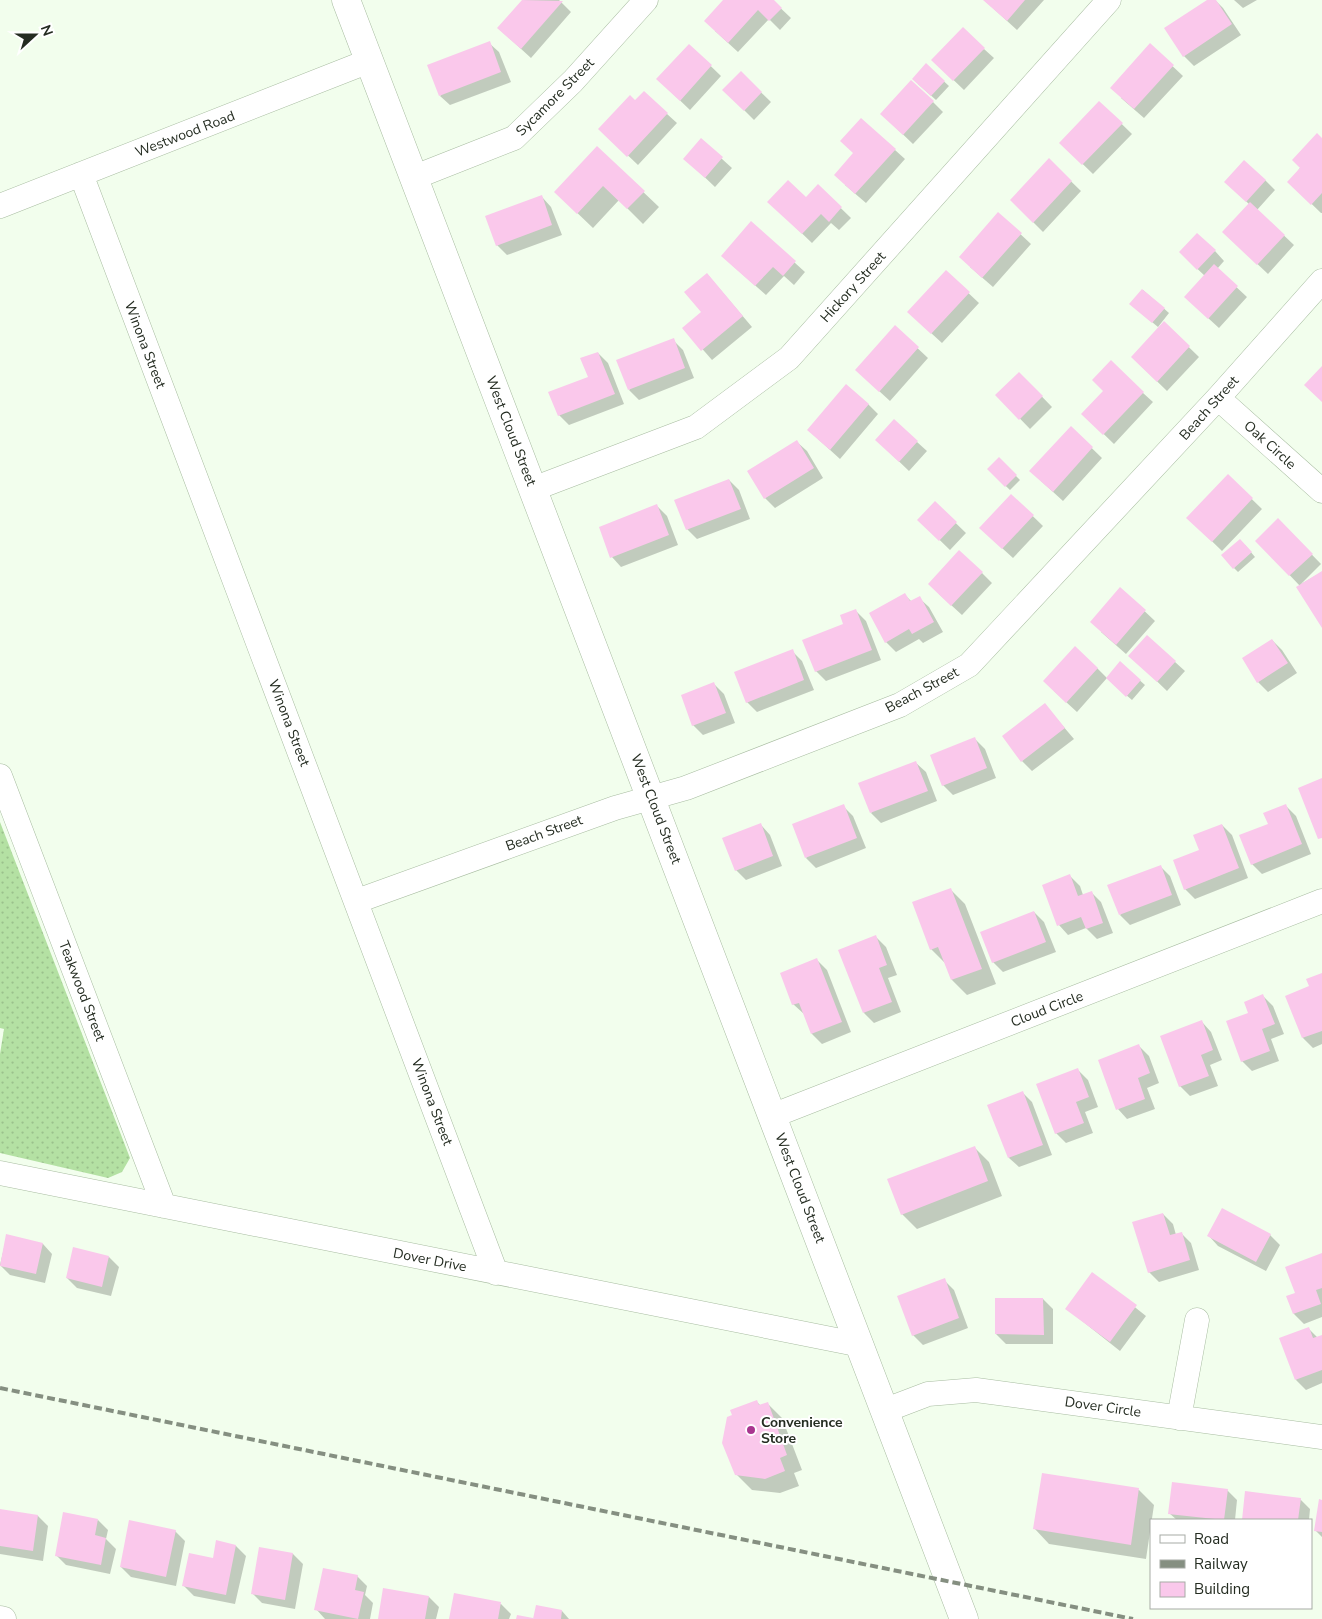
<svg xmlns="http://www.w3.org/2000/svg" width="1322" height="1619" font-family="'Nunito Sans',sans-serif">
  <defs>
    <pattern id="grass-dots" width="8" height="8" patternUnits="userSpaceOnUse" patternTransform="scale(1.25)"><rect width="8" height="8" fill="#b4e1a3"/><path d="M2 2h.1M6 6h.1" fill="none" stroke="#9bc18c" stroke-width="1.8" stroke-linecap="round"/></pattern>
  </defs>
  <rect width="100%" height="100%" fill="#f2feed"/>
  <path fill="url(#grass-dots)" d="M0,822L130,1158L122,1172L108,1178L0,1153V1054L4,1029L0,1028Z"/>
  <path fill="#0003" d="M524,0H559L571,12L531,58L498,28Z
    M725,0H772L791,18L780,30L769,19L738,52L715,31Z
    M984,0H1044L1017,30Z
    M1210,0H1215L1223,8L1241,35L1194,66L1184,56Z
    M1234,0H1257L1243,8Z
    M489,43L499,52L511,82L450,105L440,96Z
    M689,45L721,76L690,110L668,89Z
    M1150,45L1183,76L1144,118L1121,98Z
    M984,49L994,58L964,90L943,70Z
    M926,65L949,86L936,100L918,84Z
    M741,73L771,102L754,120L724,90Z
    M635,102L667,114L677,123L638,165L600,129Z
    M933,102L943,112L913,144L892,124Z
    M1099,102L1132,134L1093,174L1061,143Z
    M701,140L732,168L715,187L695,168Z
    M1322,140V213H1321L1289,182Z
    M597,148L659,207L643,224L619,200L593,228L571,207Z
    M895,150L905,159L866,203L845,185L854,153Z
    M1049,160L1081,191L1043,232L1011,200Z
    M1265,180L1275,190L1257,210L1294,245L1268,274L1234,242L1249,204L1236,192Z
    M818,186L851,218L839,230L831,223L812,243L769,202L806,198Z
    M542,197L551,207L562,235L507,255L497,245Z
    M999,214L1031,244L993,287L970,267Z
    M751,223L805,272L794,285L784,276L766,295L732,265Z
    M1215,251L1224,261L1217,269L1247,297L1219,328L1196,307L1205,276L1190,262Z
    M946,272L979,303L942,343L919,322Z
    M707,274L752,327L712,360L684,328L703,312Z
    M1143,290L1169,313L1158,327L1135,308Z
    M1164,323L1199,357L1167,391L1132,357Z
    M895,327L928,358L890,401L867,380Z
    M673,340L683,350L694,378L639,400L629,390Z
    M598,353L608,363L624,404L569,425L559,415L589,378Z
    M1019,373L1052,407L1030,429L997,395Z
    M1105,391L1143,393L1153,402L1114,444L1083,414Z
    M868,404L878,414L840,459L818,439Z
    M1071,428L1102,458L1063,501L1041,481Z
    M797,442L807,451L823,478L775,508L765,498L749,471Z
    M917,442L927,451L909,471L887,450Z
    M999,459L1020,480L1010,490L988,469Z
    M1228,476L1262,509L1222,551L1188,518Z
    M729,480L739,490L750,519L697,539L687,529Z
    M1011,495L1043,526L1013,558L991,538Z
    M935,503L966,533L950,550L919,520Z
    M657,506L667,516L678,545L621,567L612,557Z
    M1278,520L1321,564L1301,584L1322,572V626L1300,586L1257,541Z
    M1245,545L1255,557L1238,572L1234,568Z
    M982,573L992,583L962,615L939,594Z
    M1120,588L1155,621L1126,654L1101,632Z
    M904,594L912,602L919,598L929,607L943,632L923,643L919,639L896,652L886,642Z
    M856,611L866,621L881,660L826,681L816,671Z
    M1272,640L1282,650L1297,673L1268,692L1258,682Z
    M792,651L802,661L814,690L757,712L747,702Z
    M1175,662L1185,671L1167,691L1140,665Z
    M1120,663L1145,685L1132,700L1112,683Z
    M1097,668L1107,678L1077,712L1054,691Z
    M714,684L724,694L735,723L703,735L693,725Z
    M1045,705L1074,739L1032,771L1022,761Z
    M975,739L985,749L996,778L953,795L943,785Z
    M916,763L926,772L937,801L881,823L871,813Z
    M843,806L853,816L866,848L816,868L806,858Z
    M1286,806L1296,816L1311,854L1262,874L1252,864L1269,825Z
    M761,825L770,835L782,866L746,880L736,870Z
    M1222,825L1232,835L1248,878L1195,899L1185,889L1200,851Z
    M1160,866L1170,876L1181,905L1130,925L1120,915Z
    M1070,876L1080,886L1083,895L1091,892L1101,902L1113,933L1097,939L1086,928L1068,935L1059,925Z
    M950,889L965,904L996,984L967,995L952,980L946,964L931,949Z
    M1034,912L1044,922L1056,952L1003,972L993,962Z
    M876,937L886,947L897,975L888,978L901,1012L874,1023L864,1013Z
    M817,960L827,970L851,1032L822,1044L812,1034L804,1014L793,1004Z
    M1322,975V1044L1313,1048L1303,1038L1311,987Z
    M1263,996L1273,1006L1284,1034L1271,1039L1279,1061L1252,1071L1242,1061L1250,1013Z
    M1202,1022L1211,1032L1222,1060L1210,1065L1218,1086L1190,1096L1180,1086Z
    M1139,1046L1149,1056L1159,1083L1147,1088L1155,1109L1127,1119L1118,1109Z
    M1078,1070L1088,1080L1098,1107L1085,1112L1093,1133L1066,1143L1056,1133Z
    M1022,1092L1032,1102L1052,1155L1019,1167L1009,1158Z
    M974,1147L989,1162L1002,1196L917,1229L902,1214Z
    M1163,1214L1173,1224L1176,1235L1181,1233L1191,1243L1199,1270L1159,1282L1149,1272Z
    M7,1235L43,1244L52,1254L45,1283L10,1275L0,1265Z
    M1270,1235L1280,1245L1266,1271L1218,1246L1209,1236Z
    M1322,1254V1317L1304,1324L1294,1314L1287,1297L1297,1293Z
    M109,1257L119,1267L111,1296L77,1288L67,1278Z
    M1092,1273L1146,1316L1120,1351L1067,1309Z
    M944,1280L954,1290L968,1328L923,1345L913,1335Z
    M1043,1299L1053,1309V1344H1006L996,1334Z
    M1309,1329L1318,1338L1322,1337V1383L1306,1390L1296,1380Z
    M757,1402L761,1406L767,1403L782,1418L802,1470L794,1473L799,1486L780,1493L752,1490L736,1474Z
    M1043,1474L1139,1490L1154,1505L1146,1559L1049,1544L1034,1528Z
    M1227,1490L1237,1500L1235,1520H1177L1169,1513Z
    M1246,1492L1300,1499L1310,1509L1309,1520H1243Z
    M1322,1501V1537L1315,1530Z
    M0,1510L38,1516L48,1526L43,1561L0,1554Z
    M98,1520L108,1530L106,1539L116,1549L110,1574L66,1565L56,1555Z
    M175,1531L185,1541L176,1586L131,1577L121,1567Z
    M217,1542L236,1546L246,1556L235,1604L194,1596L184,1586L214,1559Z
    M260,1549L293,1554L303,1564L295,1609L262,1603L252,1593Z
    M357,1576L367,1586L365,1595L373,1603L370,1619H325L316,1609Z
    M429,1597L439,1607L436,1619H379Z
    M501,1604L511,1614L509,1619H450Z
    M562,1611L569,1619H534Z"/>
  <path fill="#fac8eb" d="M522,0L563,1L521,49L497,28Z
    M723,0H774L782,8L769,21L758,10L728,43L704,21Z
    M983,0H1025L1007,21Z
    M1207,0H1216L1232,24L1183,57L1164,28Z
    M963,27L985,48L953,81L931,60Z
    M490,41L501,72L439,96L427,65Z
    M1150,43L1174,65L1134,109L1110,88Z
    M689,44L712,65L680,101L656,79Z
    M926,63L945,81L931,96L912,79Z
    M741,71L762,92L744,111L722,90Z
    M911,80L934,101L903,135L880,114Z
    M644,91L668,113L627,157L598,129L630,95L635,100Z
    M1099,101L1123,123L1082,165L1059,143Z
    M861,118L896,149L855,194L834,175L853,153L840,141Z
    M1317,133L1322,138V193L1311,205L1287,182L1300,168L1292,160Z
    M701,138L723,157L705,178L683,159Z
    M597,146L645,191L627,209L603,186L577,214L554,192Z
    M1049,158L1072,181L1033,223L1010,200Z
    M1244,160L1266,180L1246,202L1224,182Z
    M788,180L806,197L818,184L842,207L829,222L821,214L802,234L767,202Z
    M542,195L552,225L496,246L485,216Z
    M1250,202L1285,235L1257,265L1222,232Z
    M998,212L1022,233L982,278L959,257Z
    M751,221L796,261L783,276L773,267L755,286L721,256Z
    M1197,233L1216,250L1197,270L1179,252Z
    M1214,264L1238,286L1208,319L1184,297Z
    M946,270L970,292L931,334L907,312Z
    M707,273L743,316L701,351L682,328L701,312L684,292Z
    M1142,289L1165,308L1152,323L1129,304Z
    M1164,321L1190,346L1157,382L1131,357Z
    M895,325L919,347L879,392L855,370Z
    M674,338L685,368L628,390L616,360Z
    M598,352L615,394L558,416L548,392L588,377L580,358Z
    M1111,360L1144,392L1103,435L1081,414L1103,391L1092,380Z
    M1322,366V402L1304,385Z
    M1019,372L1043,396L1019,420L995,395Z
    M846,384L869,404L830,450L807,430Z
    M894,419L918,441L899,462L875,440Z
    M1071,426L1093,447L1053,492L1029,471Z
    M797,440L814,468L764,499L747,471Z
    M999,457L1017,475L1005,487L987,469Z
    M1228,474L1253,498L1212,542L1186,518Z
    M729,479L741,509L686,530L674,500Z
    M1011,494L1034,515L1002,549L979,528Z
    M935,501L957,522L939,541L917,520Z
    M657,504L669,535L610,558L599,527Z
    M1278,518L1313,554L1289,576L1255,541Z
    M1240,539L1252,552L1233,569L1221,555Z
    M959,550L983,572L951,606L928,584Z
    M1322,571V628L1296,587Z
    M1120,587L1146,610L1116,645L1090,622Z
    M905,593L910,601L920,596L934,622L912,634L909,629L885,643L869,613Z
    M856,609L872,650L815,672L802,640L843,624L840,615Z
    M1147,635L1176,661L1157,682L1128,656Z
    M1272,639L1288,663L1257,683L1242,658Z
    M1075,646L1098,668L1066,703L1043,681Z
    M793,649L804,680L746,703L734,672Z
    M1120,661L1141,680L1126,697L1106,678Z
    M714,682L726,713L692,726L681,695Z
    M1045,703L1065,728L1021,762L1002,736Z
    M975,737L987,768L942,786L930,755Z
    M916,761L928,791L870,813L858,783Z
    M1322,778V838L1318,839L1298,788Z
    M844,804L857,838L805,858L792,824Z
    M1286,804L1302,844L1251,865L1239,835L1268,824L1263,813Z
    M761,823L773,856L735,871L722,838Z
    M1222,824L1239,868L1184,890L1173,860L1199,850L1193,835Z
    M1161,865L1172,895L1119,915L1107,885Z
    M1070,874L1078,896L1092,891L1103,923L1086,929L1081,917L1057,926L1042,885Z
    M951,888L982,969L951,980L938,947L930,950L912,902Z
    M1034,911L1046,942L992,963L980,932Z
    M876,935L887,965L879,968L892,1002L863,1013L838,950Z
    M817,958L842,1022L811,1034L799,1003L792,1005L780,973Z
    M1322,973V1031L1302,1038L1285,996L1309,986L1306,979Z
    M1263,994L1275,1024L1262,1029L1270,1051L1241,1062L1226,1021L1248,1013L1244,1002Z
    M1202,1020L1213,1050L1201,1055L1209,1076L1179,1087L1160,1036Z
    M1139,1044L1150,1073L1138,1078L1145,1099L1116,1110L1098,1060Z
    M1078,1068L1089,1097L1076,1102L1084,1123L1055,1134L1036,1084Z
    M1023,1091L1043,1145L1008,1158L987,1105Z
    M975,1146L988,1181L901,1215L887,1179Z
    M1222,1208L1271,1234L1256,1262L1207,1236Z
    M1163,1213L1170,1235L1182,1232L1190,1260L1148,1273L1132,1222Z
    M6,1234L43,1243L36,1274L0,1266Z
    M73,1247L109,1256L102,1287L66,1278Z
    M1322,1253V1288L1316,1290L1321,1304L1293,1314L1286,1296L1295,1293L1285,1267Z
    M1092,1272L1137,1305L1110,1342L1065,1309Z
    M945,1278L959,1318L912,1336L897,1296Z
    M995,1298H1043L1044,1335L995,1334Z
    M1309,1327L1313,1338L1322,1335V1370L1295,1380L1279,1338Z
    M757,1400L759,1405L768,1402L787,1455L780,1458L785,1471L765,1479L735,1475L722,1443L727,1417L732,1415L730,1410Z
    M1042,1473L1139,1488L1131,1545L1033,1529Z
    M1172,1482L1228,1489L1224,1520L1168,1514Z
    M1245,1491L1301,1498L1298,1520H1242Z
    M1319,1499L1322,1500V1532L1314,1531Z
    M0,1509L38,1515L33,1551L0,1546Z
    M63,1512L98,1519L95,1535L106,1538L101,1565L55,1556Z
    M129,1520L176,1530L166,1577L120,1567Z
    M216,1540L236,1545L226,1595L182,1586L189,1553L213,1558Z
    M259,1547L293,1553L285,1600L251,1594Z
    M323,1568L358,1575L355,1590L364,1592L358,1619L314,1610Z
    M383,1588L429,1596L425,1619H378Z
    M454,1593L501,1602L498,1619H449Z
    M536,1605L562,1610L561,1619H533Z
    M517,1615L533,1618V1619H516Z"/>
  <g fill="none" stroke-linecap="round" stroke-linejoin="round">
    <defs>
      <path id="minor" d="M81,174L496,1273
        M415,177L514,138L573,81L646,0
        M0,206L369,61
        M1218,398L1322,491
        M533,489L696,427L789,358L1109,0
        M0,776L164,1206
        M357,901L615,808L686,788L900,705L969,665L1218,398L1322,281
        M772,1116L1322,901
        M0,1173L861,1345
        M886,1410L928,1394L976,1390L1322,1437
        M1179,1418L1197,1320
        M0,1618L4,1619"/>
      <path id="secondary" d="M346,0L964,1619"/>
    </defs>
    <use href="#minor" stroke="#a8bca1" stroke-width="25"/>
    <use href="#secondary" stroke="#a8bca1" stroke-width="29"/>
    <use href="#minor" stroke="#fff" stroke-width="24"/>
    <use href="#secondary" stroke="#fff" stroke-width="28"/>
    <path stroke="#858f81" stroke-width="4" stroke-dasharray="8 4" stroke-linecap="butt" d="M0,1388L1133,1619"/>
  </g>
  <circle fill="#a8358f" stroke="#fff" stroke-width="2" cx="751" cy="1430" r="5"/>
  <g text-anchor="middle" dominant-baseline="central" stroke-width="4" stroke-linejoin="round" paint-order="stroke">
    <g font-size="14" fill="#242c21" stroke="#fff">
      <text transform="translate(555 97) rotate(-45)">Sycamore Street</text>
      <text transform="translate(185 134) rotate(-21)">Westwood Road</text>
      <text transform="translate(853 287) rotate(-48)">Hickory Street</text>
      <text transform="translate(145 345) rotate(69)">Winona Street</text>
      <text transform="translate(1209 408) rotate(-48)">Beach Street</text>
      <text transform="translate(511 431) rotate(69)">West Cloud Street</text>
      <text transform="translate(1270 445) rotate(42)">Oak Circle</text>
      <text transform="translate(922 690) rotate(-28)">Beach Street</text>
      <text transform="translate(289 723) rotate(69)">Winona Street</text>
      <text transform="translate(656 809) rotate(69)">West Cloud Street</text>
      <text transform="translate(544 833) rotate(-20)">Beach Street</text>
      <text transform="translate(82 991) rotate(69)">Teakwood Street</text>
      <text transform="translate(1047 1009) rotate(-21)">Cloud Circle</text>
      <text transform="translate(432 1102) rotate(69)">Winona Street</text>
      <text transform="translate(800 1188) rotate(69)">West Cloud Street</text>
      <text transform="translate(430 1260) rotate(11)">Dover Drive</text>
      <text transform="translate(1103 1407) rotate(8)">Dover Circle</text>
    </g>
    <g font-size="14" font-weight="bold" fill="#242c21" stroke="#fff" text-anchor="start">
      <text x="761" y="1422">Convenience<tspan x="761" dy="16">Store</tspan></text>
    </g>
  </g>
  <rect x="1150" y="1519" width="162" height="90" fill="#ffffff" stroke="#a7aba6"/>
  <rect x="1160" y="1535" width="25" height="8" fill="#ffffff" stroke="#a7aba6"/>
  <text x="1194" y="1544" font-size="15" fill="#242c21">Road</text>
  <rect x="1160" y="1560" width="25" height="8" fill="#858f81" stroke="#a7aba6"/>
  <text x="1194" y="1569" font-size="15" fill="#242c21">Railway</text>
  <rect x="1160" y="1582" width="25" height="15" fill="#fac8eb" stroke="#a7aba6"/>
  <text x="1194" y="1594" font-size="15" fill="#242c21">Building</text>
  <g transform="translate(35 35) rotate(69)" stroke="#ffffff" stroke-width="4" paint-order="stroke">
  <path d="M0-4L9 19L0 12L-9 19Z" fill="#242c21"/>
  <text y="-8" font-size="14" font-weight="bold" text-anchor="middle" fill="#242c21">N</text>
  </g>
</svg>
